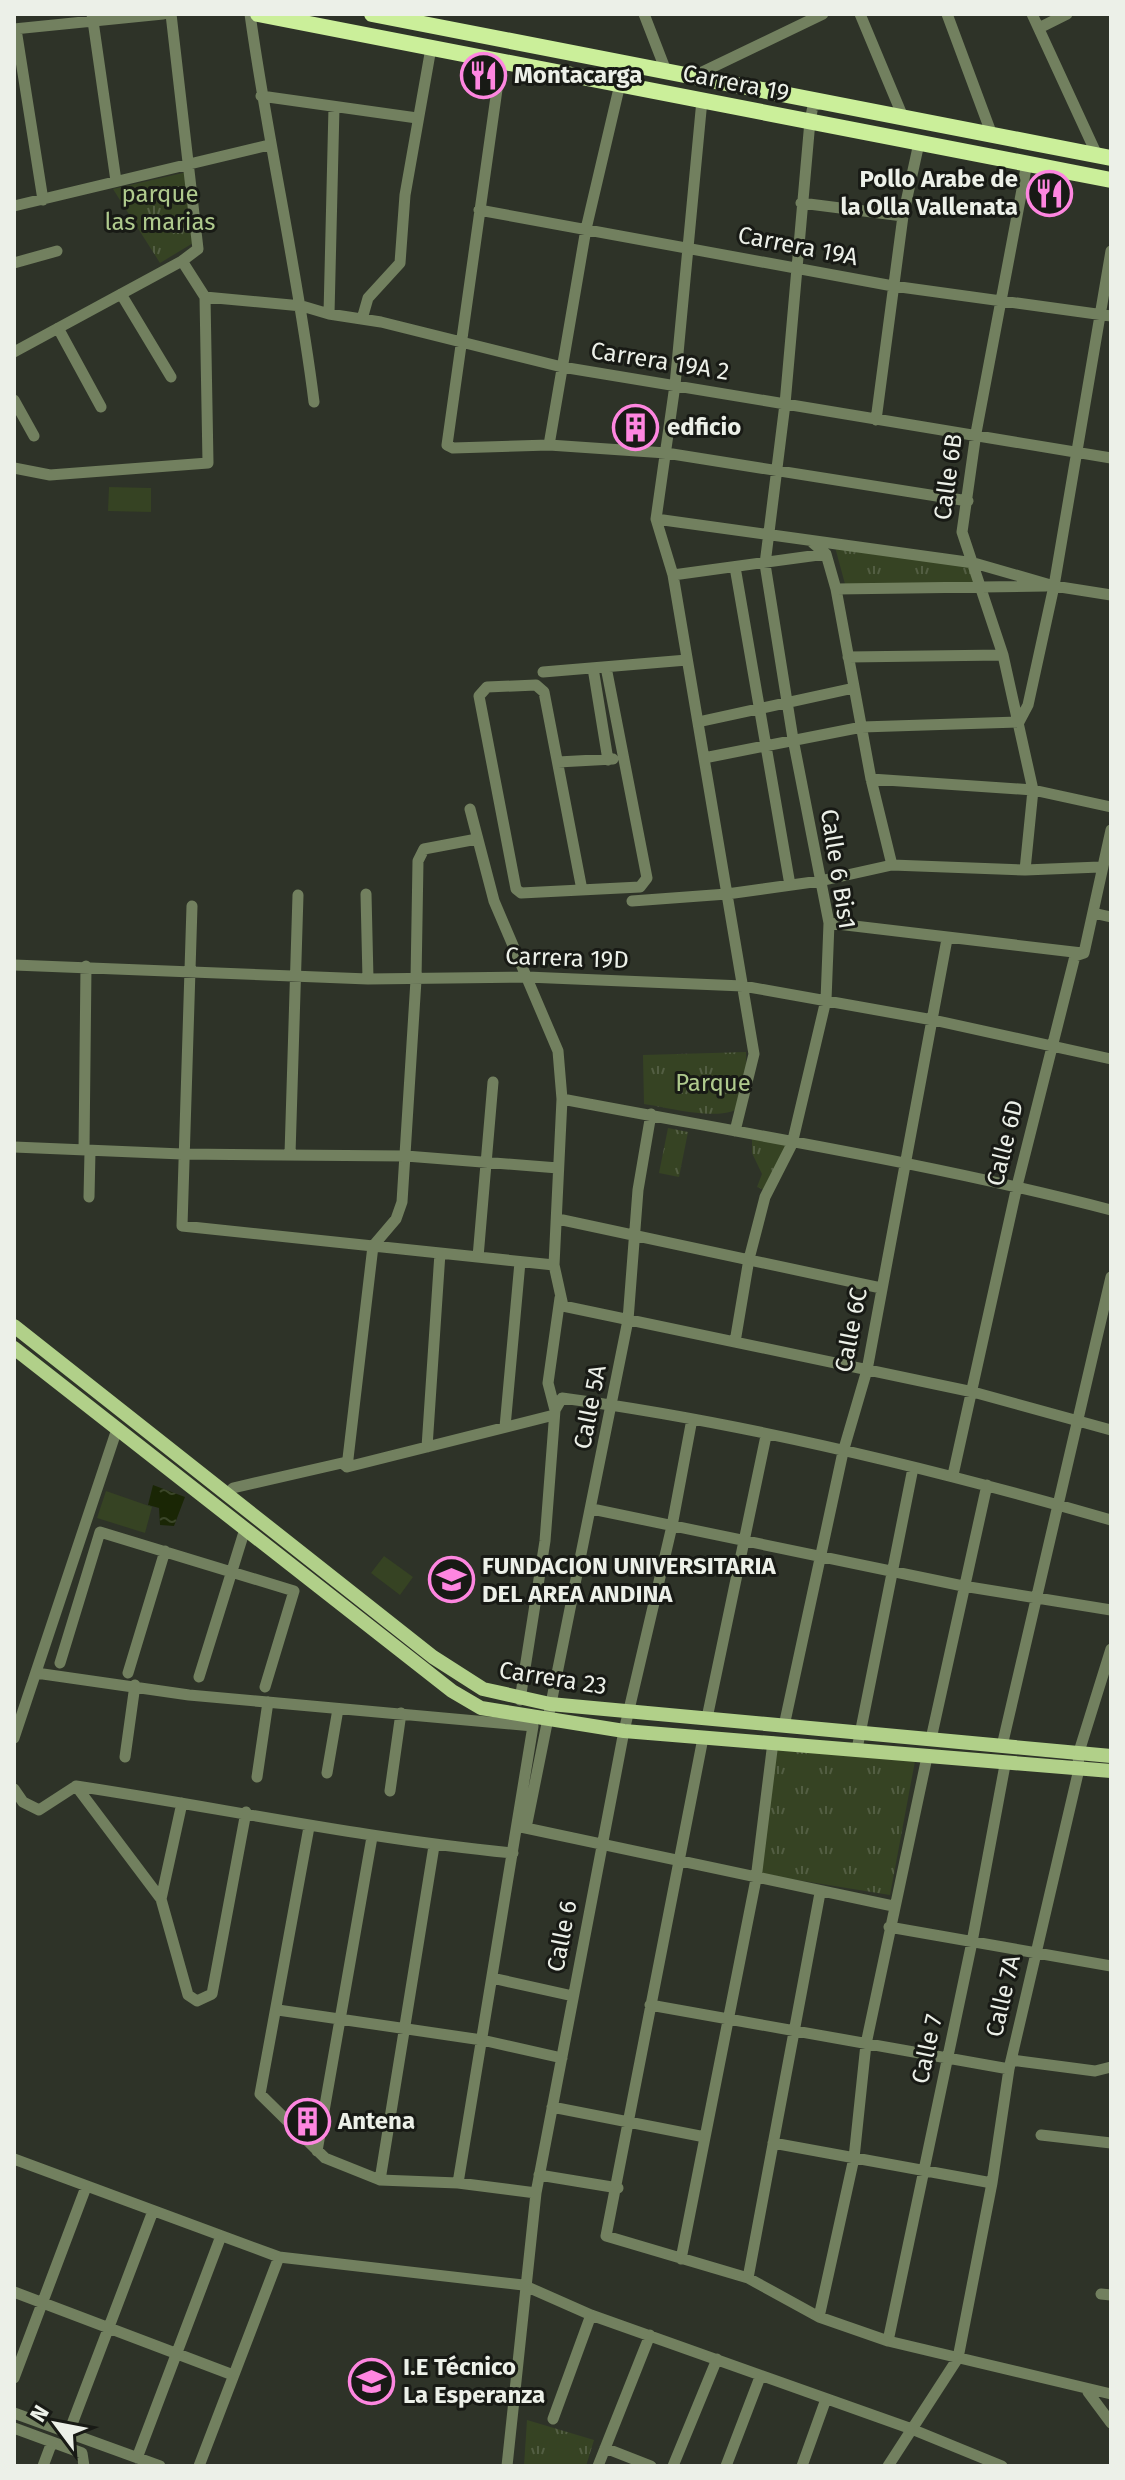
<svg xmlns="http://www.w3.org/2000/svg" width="1125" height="2480" font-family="'Fira Sans',sans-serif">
  <defs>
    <pattern id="grass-tufts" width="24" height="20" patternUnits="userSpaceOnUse" patternTransform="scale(2)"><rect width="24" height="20" fill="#364323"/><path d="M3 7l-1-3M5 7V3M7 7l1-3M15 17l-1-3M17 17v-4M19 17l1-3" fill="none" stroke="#535e43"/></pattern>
    <pattern id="water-ripples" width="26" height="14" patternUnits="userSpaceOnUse" patternTransform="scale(2)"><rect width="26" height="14" fill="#1a2605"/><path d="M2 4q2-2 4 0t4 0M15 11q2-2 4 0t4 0" fill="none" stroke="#3b4629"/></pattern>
  </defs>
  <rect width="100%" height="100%" fill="#2e3328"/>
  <path fill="url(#grass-tufts)" d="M187,172L193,243L160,263L113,189Z
    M835,547L971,566L976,585L845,584Z
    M746,1052C746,1066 749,1091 743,1103C731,1125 666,1107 644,1104L643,1055Z
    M668,1128L688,1132L679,1177L659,1173Z
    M752,1139L789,1144L767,1191L757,1187L762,1174L752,1153Z
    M775,1747L915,1761L890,1895L754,1873Z
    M527,2420L594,2440L586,2466H524Z"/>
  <path fill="#364323" d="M109,487L151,488V512L108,511Z
    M106,1491L152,1507L145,1533L97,1518Z
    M384,1556L413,1577L400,1595L371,1573Z"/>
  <path fill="url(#water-ripples)" d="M153,1485L185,1497L174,1526L160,1525L159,1508L148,1505Z"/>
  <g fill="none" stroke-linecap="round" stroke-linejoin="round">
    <path stroke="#72805f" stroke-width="11" d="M92,14L116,181
      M250,14C268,144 298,272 314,402
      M644,14L666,71
      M860,14L903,117
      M947,14L992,135
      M1032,14L1097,155
      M1039,28L1067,14
      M14,29L163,14
      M16,29L43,200
      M501,61L447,445L453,448L549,445L666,453L968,501
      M694,76L823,14
      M261,96L417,118
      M702,100L675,385L656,519L673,575L754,1054L735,1131
      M801,203L903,216
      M14,206L269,145
      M479,210L893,286L1111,316
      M14,263L57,251
      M121,294L171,377
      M205,297L302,306L329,314L381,322L562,367L1111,458
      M329,314L334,107
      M362,319L368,298L400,263L405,195L431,48
      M58,328L101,407
      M14,352L182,261L198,249L171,14
      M14,400L34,436
      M876,420L903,216L919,143
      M549,445L586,229L620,84
      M14,468L50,475L208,463L205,297L182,261
      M656,519L974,563L1054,586L1111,595
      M813,543L826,554L836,589L871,779L892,865
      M735,567L790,885
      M673,575L826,554
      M836,589L1046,586
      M848,657L1003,655
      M593,668L608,760
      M543,672L687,660
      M698,722L854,688
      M704,758L862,727L1019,722L1028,705L1054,586L1111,251
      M558,762L613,759
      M871,779L1033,790L1111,807
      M470,809L494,901L558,1051L562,1099L554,1265L563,1306L973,1392L1111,1430
      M1025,870L1033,790L1003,655L962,532L976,433L1027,163
      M582,890L544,692L536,685L487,687L479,696L516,889L521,893L640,887L647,878L606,667
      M366,894L368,979
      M632,901L727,894L820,881L892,865L1025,870L1100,867
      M192,906L182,1226L554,1265
      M1093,913L1111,917
      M829,923L1082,953
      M14,965L368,979L527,977L743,986L933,1020L1111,1059
      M562,1099C746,1134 930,1163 1111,1210
      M14,1147L182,1154L406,1156L558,1168
      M84,1150L86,966
      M290,1154L298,895
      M89,1197L90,1151
      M558,1219L881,1288
      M478,1257L493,1082
      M735,1342L749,1259L765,1197L792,1144L826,1000L829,923L793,739L765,564L785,404L810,121L813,106L825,102
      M555,1410L562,1398C747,1423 931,1468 1111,1520
      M505,1427L520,1262
      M427,1447L440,1253
      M347,1467L373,1246L396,1219L402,1202L416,980L418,861L424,849L477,839
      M953,1475L1017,1186L1075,956L1084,953L1111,830
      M228,1494L233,1488L342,1463L347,1467L554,1415
      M592,1509L963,1586L1111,1610
      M60,1663L100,1532L294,1591L265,1687
      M36,1673L189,1695L533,1726L458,2183
      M128,1673L165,1551
      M199,1677L245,1529
      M520,1700L545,1541L555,1410L548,1383L560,1298
      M707,1718L766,1436
      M784,1726L843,1452L867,1370L947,939
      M14,1738L117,1429
      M703,1738L606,2236L748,2278L819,2317L888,2341L1111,2394
      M931,1739L987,1485
      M1002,1746L1111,1277
      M857,1749L913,1468
      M125,1757L135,1685
      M327,1773L338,1709
      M257,1777L268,1702
      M76,1786L161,1899L188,1995L197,2001L212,1994L246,1812
      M76,1786C222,1808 366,1839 513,1853
      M14,1789L23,1802L39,1810L76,1786
      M390,1791L401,1713
      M309,1827L260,2094L325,2158L380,2180L458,2183L536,2193
      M521,1827L893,1906
      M526,1828L628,1320L638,1190L651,1114
      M161,1899L182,1803
      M889,1927L1111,1966
      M492,1978L573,1996
      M650,2005L1009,2069
      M278,2010L482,2040L562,2058
      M1011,2060L1095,2071L1111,2067
      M552,2107L705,2137
      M1041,2135L1111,2143
      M773,2143L992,2183
      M317,2151L372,1837
      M14,2159L279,2257L523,2285L591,2315L909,2428L1002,2466
      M539,2175L618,2188
      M380,2180L434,1846
      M681,2259L756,1879L773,1742
      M748,2278L820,1893
      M14,2292L233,2375
      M1101,2294L1111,2295
      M819,2317L854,2158L866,2044L927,1757
      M888,2341L972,1942L1005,1765
      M14,2378L86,2187
      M1088,2392L1111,2423
      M14,2413L160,2466
      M553,2419L591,2315
      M14,2428L82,2453L84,2466
      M69,2432L153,2211
      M605,2448L651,2466
      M137,2458L221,2236
      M43,2466L52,2442
      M199,2466L279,2257
      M507,2466L536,2193L624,1731L672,1526L692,1419
      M598,2466L650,2335
      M673,2466L717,2359
      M726,2466L760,2377
      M802,2466L826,2399
      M888,2466L958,2358L992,2183L1009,2069L1079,1769L1078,1755L1111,1649"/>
    <path stroke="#b1d089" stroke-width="14" d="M14,1326L433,1657L483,1689L550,1704L1111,1756
      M14,1348L452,1691L481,1708L624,1731L1111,1771"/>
    <path stroke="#cbef9a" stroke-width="16" d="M258,14L1111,180
      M372,14L1111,158"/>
  </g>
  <defs>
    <symbol id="restaurant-ring" viewBox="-11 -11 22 22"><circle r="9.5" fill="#181a15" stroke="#fe86e0" stroke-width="1.5"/><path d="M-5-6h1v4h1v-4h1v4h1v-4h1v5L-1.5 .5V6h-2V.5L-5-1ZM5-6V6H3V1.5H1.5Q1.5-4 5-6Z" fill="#fe86e0"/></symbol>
    <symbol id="building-ring" viewBox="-11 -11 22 22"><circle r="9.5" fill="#181a15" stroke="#fe86e0" stroke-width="1.5"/><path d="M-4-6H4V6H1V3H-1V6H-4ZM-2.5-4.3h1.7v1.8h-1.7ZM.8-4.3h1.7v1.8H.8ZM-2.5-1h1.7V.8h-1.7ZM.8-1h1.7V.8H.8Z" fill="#fe86e0"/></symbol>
    <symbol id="university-ring" viewBox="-11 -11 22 22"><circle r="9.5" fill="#181a15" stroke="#fe86e0" stroke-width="1.5"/><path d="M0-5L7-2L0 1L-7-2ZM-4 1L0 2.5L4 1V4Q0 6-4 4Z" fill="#fe86e0"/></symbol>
    <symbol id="school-ring" viewBox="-11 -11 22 22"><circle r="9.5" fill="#181a15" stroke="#fe86e0" stroke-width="1.5"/><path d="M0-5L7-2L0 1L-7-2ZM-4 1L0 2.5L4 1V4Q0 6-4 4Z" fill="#fe86e0"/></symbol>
  </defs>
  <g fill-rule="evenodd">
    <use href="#restaurant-ring" x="458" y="50" width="51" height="51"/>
    <use href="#restaurant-ring" x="1024" y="168" width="51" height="51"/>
    <use href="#building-ring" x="610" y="402" width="51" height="51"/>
    <use href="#university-ring" x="426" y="1554" width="51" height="51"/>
    <use href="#building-ring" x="282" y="2096" width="51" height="51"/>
    <use href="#school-ring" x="346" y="2356" width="51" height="51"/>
  </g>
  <g text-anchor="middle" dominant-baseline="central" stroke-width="6" stroke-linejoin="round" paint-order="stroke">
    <g font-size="24" font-weight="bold" fill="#ecf0e8" stroke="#181a15" text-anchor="start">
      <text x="514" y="75">Montacarga</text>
      <text x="1018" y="179" text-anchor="end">Pollo Arabe de<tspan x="1018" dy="28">la Olla Vallenata</tspan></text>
      <text x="667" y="427">edficio</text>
      <text x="482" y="1566">FUNDACION UNIVERSITARIA<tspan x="482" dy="28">DEL AREA ANDINA</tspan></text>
      <text x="338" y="2121">Antena</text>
      <text x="403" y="2367">I.E Técnico<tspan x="403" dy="28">La Esperanza</tspan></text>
    </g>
    <g font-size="24" fill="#ecf0e8" stroke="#181a15">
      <text transform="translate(736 83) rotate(11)">Carrera 19</text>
      <text transform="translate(798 246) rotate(11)">Carrera 19A</text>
      <text transform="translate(660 361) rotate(9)">Carrera 19A 2</text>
      <text transform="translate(948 477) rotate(-82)">Calle 6B</text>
      <text transform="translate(838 869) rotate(81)">Calle 6 Bis1</text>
      <text transform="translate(567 958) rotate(2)">Carrera 19D</text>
      <text transform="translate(1005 1143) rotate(-76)">Calle 6D</text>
      <text transform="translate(851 1330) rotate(-79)">Calle 6C</text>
      <text transform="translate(590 1407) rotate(-79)">Calle 5A</text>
      <text transform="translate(553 1678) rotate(9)">Carrera 23</text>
      <text transform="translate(562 1936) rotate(-79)">Calle 6</text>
      <text transform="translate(1003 1996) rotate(-77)">Calle 7A</text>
      <text transform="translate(927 2049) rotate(-78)">Calle 7</text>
    </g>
    <g font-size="24" fill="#afca8d" stroke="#181a15">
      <text x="160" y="194">parque<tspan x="160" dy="28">las marias</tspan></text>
      <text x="713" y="1083">Parque</text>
    </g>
  </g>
  <rect width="1125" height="2480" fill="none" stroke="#ecf0e8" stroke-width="32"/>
  <g transform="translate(56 2424) rotate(302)" stroke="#181a15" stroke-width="6" paint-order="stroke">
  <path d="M0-6L14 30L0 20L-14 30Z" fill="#ecf0e8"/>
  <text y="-12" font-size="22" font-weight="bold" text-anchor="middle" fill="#ecf0e8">N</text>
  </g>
</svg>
